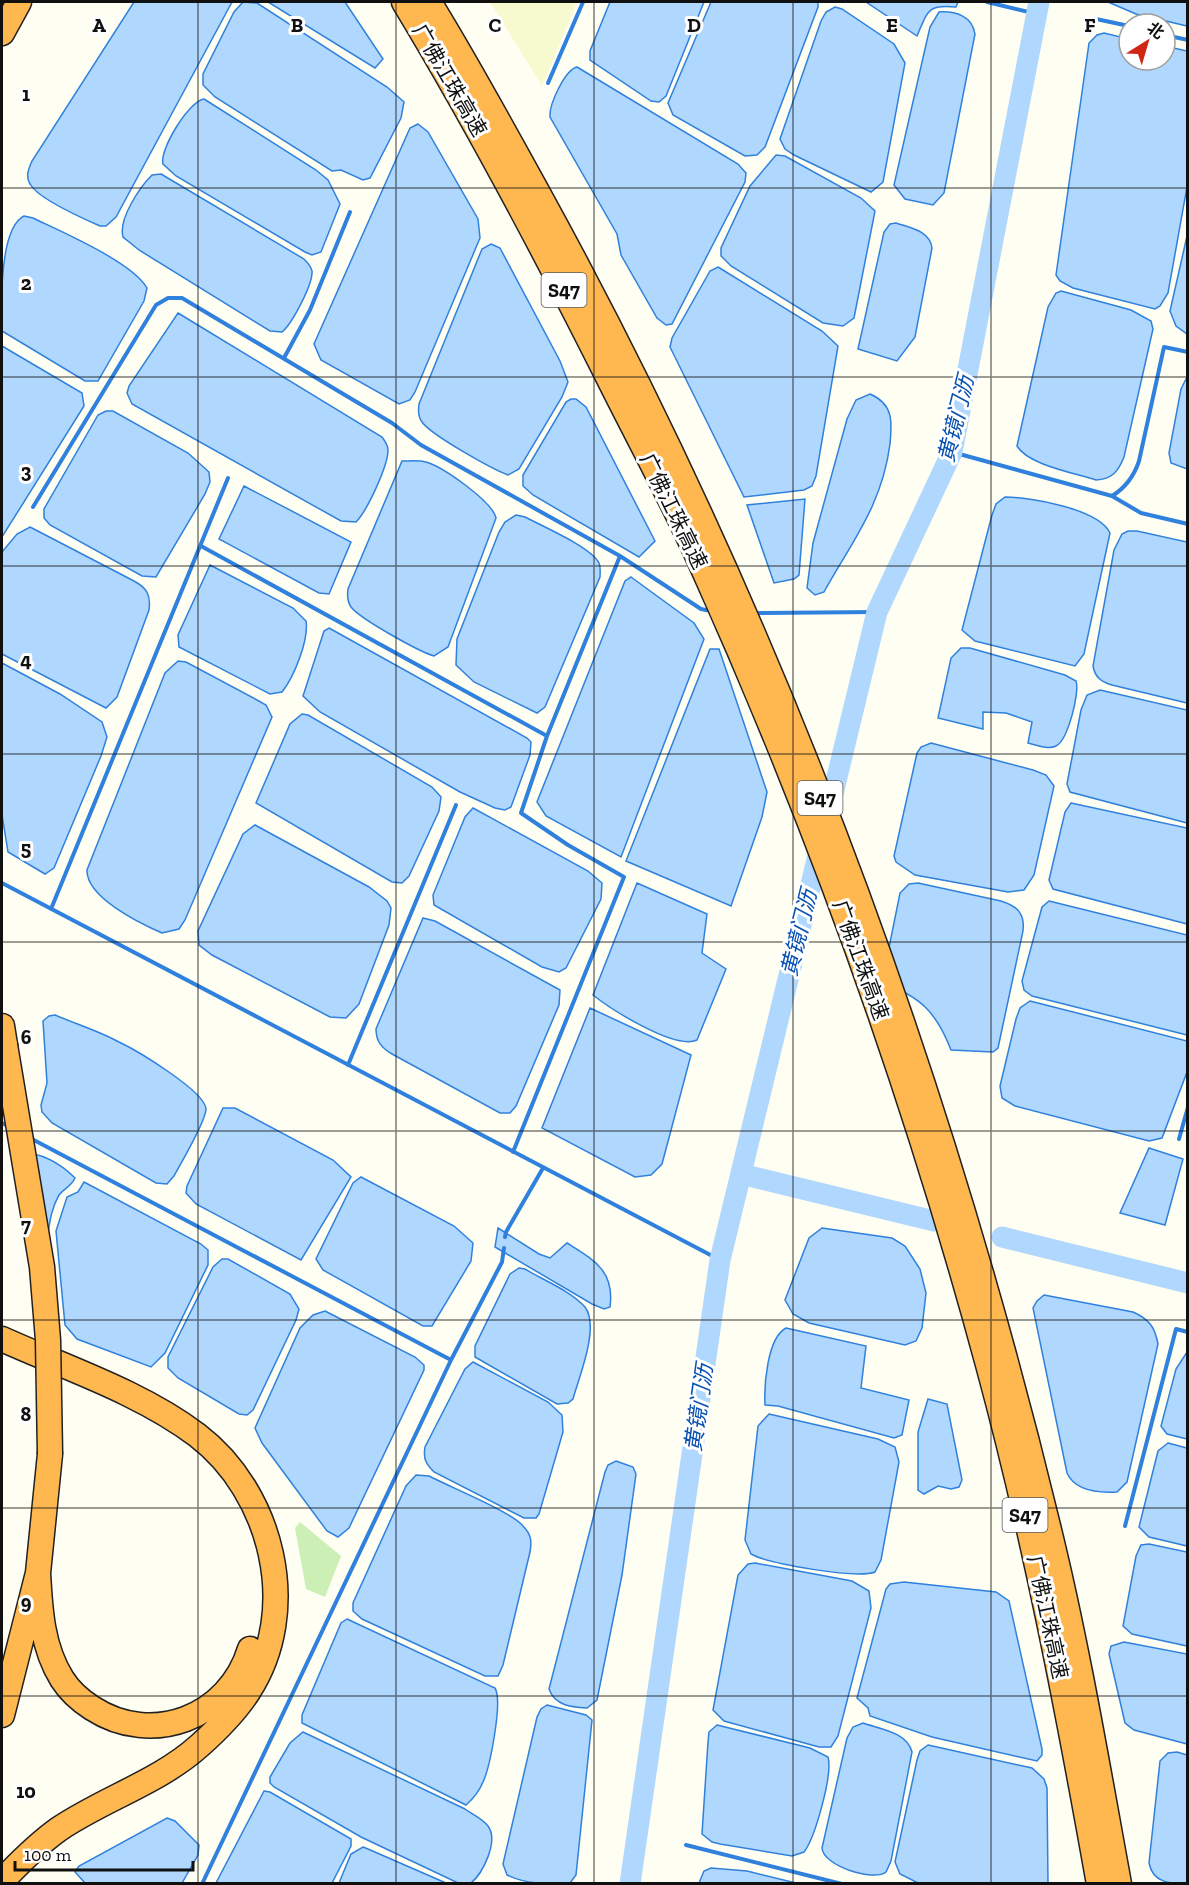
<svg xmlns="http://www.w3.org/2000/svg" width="1189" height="1885" font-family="'Zilla Slab','Noto Sans SC',serif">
  <rect width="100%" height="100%" fill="#fffef2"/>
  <path fill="#f7f9ce" d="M490,2H577L542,86Z"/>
  <path fill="#ccefb6" d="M300,1522L341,1556L325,1597L306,1589L295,1528Z"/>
  <path fill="#b0d7fd" stroke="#2f81dd" stroke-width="1.5" d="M134,2H232L116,217L106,226H100C84,219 38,199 30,184C25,176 29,168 32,161Z
    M243,2L257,3L387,87L404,102L401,118L370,178L363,180L341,170L332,171L215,97L203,85V74L234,12Z
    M268,2H345L383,59L375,68Z
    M610,2H704L666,96L659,102L651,101L590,60V51Z
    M711,2H818V7L765,147L757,155L745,156L673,115L668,103Z
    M866,2H958L956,7C927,4 928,11 917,36Z
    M1108,2H1187V26L1136,14Z
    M835,7L842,9L894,44L905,63L883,182L871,192L794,155L785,149L780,139L821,21L826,12Z
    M939,12C956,11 972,16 975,34L944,193L933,205L905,199L894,185L930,27Z
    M1104,33L1129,39V60H1165V46L1187,51V187L1168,293L1160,306L1155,309L1073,288L1060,281L1056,275L1089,43L1097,35Z
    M577,67L738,164L746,173L745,182L672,324L666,325L657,318L621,255L617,234L550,117C549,104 565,70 577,67Z
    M204,99L316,170L328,180L340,204L321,252L312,255L305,252L176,176L163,164C159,150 189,101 204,99Z
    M418,124L428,132L478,219L480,238L415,392L410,400L399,404L321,360L314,344L410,128Z
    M776,155L785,156L861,198L875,211L854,318L843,326L823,323L731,266L721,256V248L750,186Z
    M161,174L304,259C307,262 311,266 312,271C313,284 292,324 282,332L270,331L139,250L123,237C118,219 140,187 152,175Z
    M24,216L33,218C62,232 132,262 147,288L144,301L98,381H85L2,331C1,301 0,228 24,216Z
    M896,223C911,228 930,231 932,248L915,337L897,361L858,349L884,232L890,224Z
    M1187,236V334L1176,326L1170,311Z
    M491,244L500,248L560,361L568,382L562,397L519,469L508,475C492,469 431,435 422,422C418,417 418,411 419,404L482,249Z
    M718,267L822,331L838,346L816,476L812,486L804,490L744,497L670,347L672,338L710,271Z
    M1061,291L1131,310L1151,321L1153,329L1124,457C1118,472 1112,479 1096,480C1075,473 1028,465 1017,446L1048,307L1056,293Z
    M178,313L382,437C385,441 388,445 388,450C388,466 367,511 356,522L341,521L132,404L127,393L129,386Z
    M2,346L82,393L84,406L2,537Z
    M1187,377V469L1171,463L1169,453L1181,389Z
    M870,394C894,404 892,423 890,444C882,505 853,540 824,592L815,595L807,588L813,543L847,419L856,400Z
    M571,399H576L586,407L655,541L639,557L533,495L523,486V475L566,402Z
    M106,411H113L188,453L209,472L210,482L205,494L156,577L142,576L50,525L44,518V509L98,415Z
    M402,461C409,461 419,460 426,462C443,467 492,501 496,518L448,647L434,656C420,652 360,619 351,607C347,601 347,596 348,589Z
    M244,486L351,542L329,594L319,593L219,539Z
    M1005,497C1030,497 1099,509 1110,533L1084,654L1075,666L975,641L962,630L992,515L996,504Z
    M805,499L799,575L794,579L774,583L747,505Z
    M516,515L525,517C542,526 591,547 599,563C601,568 600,572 600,577L545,707L537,713L474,682L456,665L457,639L499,532L505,522Z
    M30,527L134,581C147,588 151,595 149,610L117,697L106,708L2,654V552L17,534Z
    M1128,531H1137L1187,542V703L1112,685C1101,682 1095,677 1093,666L1114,550L1122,534Z
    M210,565L293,608L306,621C309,640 294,677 282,692L270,694L179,647L178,635Z
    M631,577L694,623L704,639L621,857L546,816L537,802L625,581Z
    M329,628L527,738L531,742L530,755L511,807L505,810L495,808L460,792L320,712L303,696L324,631Z
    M961,648H970L1065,675L1076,681C1080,692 1068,740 1056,746C1048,750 1037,745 1028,743L1032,722L1006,713L983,712V729L938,718L951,658Z
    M710,649H719L767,792L762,817L731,906L626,861Z
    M178,661L186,662L257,700L266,705L272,717L185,920L179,929L162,933C139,923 86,897 87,870L165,673Z
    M2,663L60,694L102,722L107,737L101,756L54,868L45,874L8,852L2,815Z
    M1100,690L1187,710V823L1070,792L1067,784L1081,710L1087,695Z
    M302,714L308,715L432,787L441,797L439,811L409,876L402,883L392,882L256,803L290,724Z
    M931,743L1033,770L1046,775L1054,786L1034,875L1024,890L1008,892L915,875L896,862L894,856L917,753L921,747Z
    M1071,803L1187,828V924L1053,889L1049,880L1065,812Z
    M473,808L588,871L602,883L601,899L566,968L559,972L542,967L434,905L433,895L465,817Z
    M255,825L369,887L387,901L391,908L389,925L359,1004L346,1018L330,1017L212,955L199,945L198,931L243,834Z
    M637,883L707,914L702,953L726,969L697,1040C675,1050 612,1010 593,995Z
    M918,883L1001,901C1017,906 1025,913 1023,931L998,1048L993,1052L951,1050C936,1011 920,997 882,982L900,893L909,884Z
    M1049,901L1187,935V1035L1032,996L1024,990L1022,981L1042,907Z
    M423,918L435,921L560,990L559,1005L516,1106L510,1113H500L392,1054C382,1048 376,1042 376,1029Z
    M1030,1001L1187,1041V1072L1162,1138L1149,1141L1015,1106L1002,1098L1000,1086L1016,1019L1020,1008Z
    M590,1008L691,1055L662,1164L651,1175L635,1177L542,1128Z
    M55,1015C76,1024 99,1031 119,1042C136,1050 205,1091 206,1109C206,1121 181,1163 174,1176L167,1184L156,1183L52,1123L42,1112L41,1105L47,1083L43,1021L49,1016Z
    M223,1108H235L333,1160L351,1177L301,1260L196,1204L186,1193L187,1186Z
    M1149,1148L1183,1159L1165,1225L1120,1213Z
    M20,1152C42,1153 59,1162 75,1178C71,1187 64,1188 59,1195C52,1207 50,1220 48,1233Z
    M361,1177L454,1226L473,1243L471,1261L432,1326H423L323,1270L316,1259L353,1183Z
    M84,1182L201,1244L208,1250V1265L165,1353L151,1367L77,1339L65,1325L56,1231L67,1197L78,1192Z
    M498,1228L539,1254L550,1258L567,1243C594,1260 615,1271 610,1307L604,1309L592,1304L495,1247Z
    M822,1228L892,1238L905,1246L920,1269L926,1293L922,1328L916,1341L905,1345L809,1323L793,1314L785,1300L809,1238Z
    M222,1259H228L290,1294L299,1309L296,1320L253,1410L247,1415L239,1414L178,1378L168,1368V1357L213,1267Z
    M519,1268L525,1269C543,1280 571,1291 585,1307C600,1327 579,1377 573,1399L568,1403L557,1404L475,1357V1346L510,1274Z
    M1044,1295L1133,1312C1149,1319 1155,1327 1158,1344L1127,1482L1117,1492C1099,1493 1075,1491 1067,1473L1033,1308L1037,1301Z
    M325,1311L415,1357L424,1365V1370L349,1528L338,1537L327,1531L262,1443L255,1428L300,1328L313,1315Z
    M786,1328L866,1346L861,1388L909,1400L902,1435L894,1438L778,1406L765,1405C764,1386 767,1338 786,1328Z
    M1187,1352V1439L1167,1434L1161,1426L1176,1369Z
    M473,1362L548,1402L562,1415L563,1432L539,1514L536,1518H524L434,1472C426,1464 423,1459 425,1447L465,1369Z
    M928,1399L947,1404L962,1480L959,1487L951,1489L938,1486L924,1494L918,1490V1432Z
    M769,1414L878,1439L895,1447L899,1462L881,1560L875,1572C857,1579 769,1564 751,1554L745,1540L758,1426Z
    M1168,1443L1187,1448V1546L1149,1537L1139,1527L1158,1451Z
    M616,1461L633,1467L636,1474L622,1575L597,1700L587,1708C572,1707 555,1706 549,1689L605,1472L608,1465Z
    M416,1475L429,1476C450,1487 510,1511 523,1526C531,1534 532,1541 530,1552L503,1665L498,1676H485L362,1619L353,1611V1603L406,1486Z
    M1149,1544L1187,1552V1646L1132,1634L1123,1626L1136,1556L1141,1545Z
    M755,1563L852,1581L869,1591L871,1608L838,1736L831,1747H819L724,1721L713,1710L738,1575L748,1564Z
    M904,1582L996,1592L1009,1601L1042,1749V1755L1037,1761L932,1737L870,1716L868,1708L857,1698L886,1589L890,1584Z
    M347,1619L495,1688C503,1701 490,1767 483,1782C479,1792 474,1798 466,1805L302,1723V1715L341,1623Z
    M1124,1642L1187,1654V1744L1134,1730L1125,1723L1109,1654L1111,1646Z
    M547,1705L586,1715L592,1720L576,1875L570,1883C548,1884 528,1885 507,1875L503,1864L537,1717L541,1709Z
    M863,1723C880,1729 907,1732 912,1752L891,1861L886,1872C874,1882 823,1866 822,1848L847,1738L853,1727Z
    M717,1725L810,1748L828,1757C833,1774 815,1838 804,1852L792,1856L720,1844L712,1842L702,1834L708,1742L709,1732Z
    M303,1732L465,1809C472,1814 483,1819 488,1826C499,1841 483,1873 471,1883H458L361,1837L274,1787L270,1783V1777L290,1743Z
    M928,1745L1032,1768L1044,1779L1047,1788L1048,1883H918L900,1874L895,1862L917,1760L920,1751Z
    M1177,1752L1187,1755V1883C1170,1884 1153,1883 1149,1863L1160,1761L1168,1753Z
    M264,1791L270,1792L351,1839V1846L332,1883H216Z
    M167,1818L175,1821L199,1845L198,1855L182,1883H85L75,1872L79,1866Z
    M363,1847L368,1849L446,1883H339L351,1854Z
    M711,1868L747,1871L796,1883H699L704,1871Z"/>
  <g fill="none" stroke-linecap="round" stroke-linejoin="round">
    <path stroke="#2f81dd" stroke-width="4" d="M987,2L1037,14
      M1096,19L1129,26
      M1165,35L1188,40
      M548,83L583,2
      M284,358L310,310L350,212
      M952,452L1112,496L1141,513L1188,524
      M1112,496C1125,488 1134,476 1139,461L1164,347L1188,352
      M33,507L156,305L168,298H182L392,423L421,445L620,556L701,609L711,611
      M201,546L547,736
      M751,613L877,612
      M2,883L720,1260
      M51,909L228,478
      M348,1065L456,805
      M2,1123L10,1127
      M30,1138L451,1360
      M1179,1139L1188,1107
      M513,1152L624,877L568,845L521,813L547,736L620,556
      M505,1237L506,1232L543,1168
      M1125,1526L1176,1329L1188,1332
      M686,1845L842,1884
      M202,1884L451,1360L502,1262L504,1248"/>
    <path stroke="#b0d7fd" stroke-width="21" d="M741,1174L934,1221
      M1002,1237L1188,1283
      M630,1884L720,1260L877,612L952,452L1039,2"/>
    <defs>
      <path id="motorway" d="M404,2C479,126 547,255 612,385C642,445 675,505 702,566C819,825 915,1094 989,1368C1035,1538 1068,1710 1099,1884
        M429,2C468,65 503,130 539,195C769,613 936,1063 1048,1526C1077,1644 1097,1764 1119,1884
        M2,33L19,2
        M2,1026L5,1045
        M2,1339C66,1368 140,1392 197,1435C272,1492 302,1610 248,1692C235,1712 217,1730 199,1746C159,1782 103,1799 59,1829C38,1844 19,1863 2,1881
        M38,1573C40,1610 42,1647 62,1679C69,1690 81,1701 92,1708C152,1747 229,1718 250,1649
        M2,1715L38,1573L50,1454"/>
    </defs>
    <use href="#motorway" stroke="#212121" stroke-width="27"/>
    <use href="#motorway" stroke="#ffb750" stroke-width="24"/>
    <defs>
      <path id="motorway-bridge" d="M5,1045L42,1267L48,1340L50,1454"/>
    </defs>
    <use href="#motorway-bridge" stroke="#212121" stroke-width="27" stroke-linecap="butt"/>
    <use href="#motorway-bridge" stroke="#ffb750" stroke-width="24"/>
  </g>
  <path fill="none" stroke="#101010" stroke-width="1.5" stroke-opacity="0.55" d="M198,2V1884M396,2V1884M594,2V1884M793,2V1884M991,2V1884M2,188H1188M2,377H1188M2,566H1188M2,754H1188M2,942H1188M2,1131H1188M2,1320H1188M2,1508H1188M2,1696H1188"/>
  <g text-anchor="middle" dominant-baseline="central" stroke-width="6" stroke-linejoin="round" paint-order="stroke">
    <g fill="#fff" stroke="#585858" stroke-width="1.5">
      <rect x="541.5" y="273" width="45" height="34" rx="4.5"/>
      <rect x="797.5" y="781" width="45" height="34" rx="4.5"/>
      <rect x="1002.5" y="1498" width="45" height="34" rx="4.5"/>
    </g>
    <g font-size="20" font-weight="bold" fill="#101010">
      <text x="564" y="290">S47</text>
      <text x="820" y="798">S47</text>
      <text x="1025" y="1515">S47</text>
    </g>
    <g font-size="21" fill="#101010" stroke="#fff">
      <text transform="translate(450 80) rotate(60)">广佛江珠高速</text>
      <text transform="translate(674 511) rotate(64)">广佛江珠高速</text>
      <text transform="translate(861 960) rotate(70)">广佛江珠高速</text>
      <text transform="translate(1048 1617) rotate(78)">广佛江珠高速</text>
    </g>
    <g font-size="22" font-style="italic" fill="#0952b2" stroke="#fff">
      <text transform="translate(956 419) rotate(-76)">黄镜门沥</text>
      <text transform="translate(799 933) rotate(-76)">黄镜门沥</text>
      <text transform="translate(699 1408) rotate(-82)">黄镜门沥</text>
    </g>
  </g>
  <g font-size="20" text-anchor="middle" font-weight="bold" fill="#101010" stroke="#fff" stroke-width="6" stroke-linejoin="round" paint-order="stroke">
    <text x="99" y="32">A</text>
    <text x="297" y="32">B</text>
    <text x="495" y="32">C</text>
    <text x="694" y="32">D</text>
    <text x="892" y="32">E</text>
    <text x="1090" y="32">F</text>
    <text x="26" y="101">1</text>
    <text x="26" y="290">2</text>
    <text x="26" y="478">3</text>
    <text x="26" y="667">4</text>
    <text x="26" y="855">5</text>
    <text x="26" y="1044">6</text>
    <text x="26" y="1232">7</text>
    <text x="26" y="1421">8</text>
    <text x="26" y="1609">9</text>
    <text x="26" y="1798">10</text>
  </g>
  <rect width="1189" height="1885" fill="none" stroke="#101010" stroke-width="6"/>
  <g transform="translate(1147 42) rotate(37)"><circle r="28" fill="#ffffff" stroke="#9f9f9f" stroke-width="1.5"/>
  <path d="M0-4.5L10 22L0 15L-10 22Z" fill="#d12616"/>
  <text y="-9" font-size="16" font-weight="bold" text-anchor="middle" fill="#101010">北</text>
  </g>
  <path d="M15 1861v9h178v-9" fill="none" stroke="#101010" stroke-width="3"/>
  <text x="24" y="1861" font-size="18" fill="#101010" stroke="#ffffff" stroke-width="4.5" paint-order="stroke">100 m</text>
</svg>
